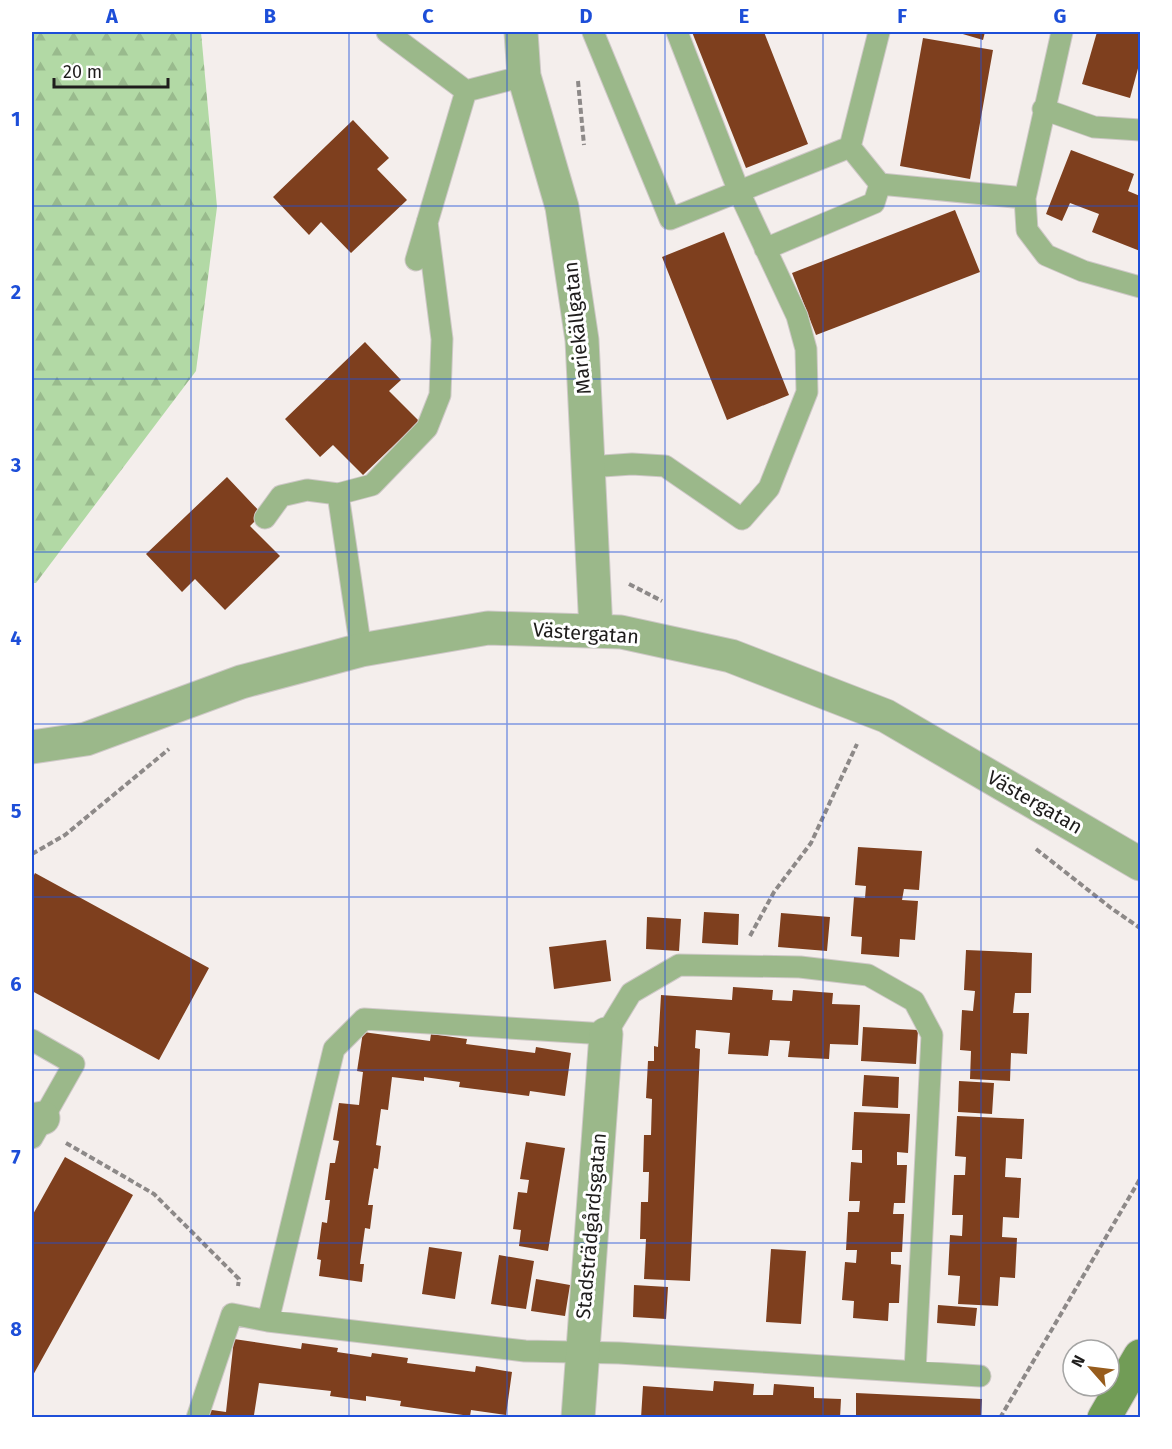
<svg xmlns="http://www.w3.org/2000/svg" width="1172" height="1449" font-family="'Fira Sans',sans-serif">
  <defs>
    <pattern id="forest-firs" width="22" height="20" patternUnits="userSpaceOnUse" patternTransform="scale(1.5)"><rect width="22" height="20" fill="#b2d9a5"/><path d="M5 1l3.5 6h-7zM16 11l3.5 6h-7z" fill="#99ba8d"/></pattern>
  </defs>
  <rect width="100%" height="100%" fill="#f4eeec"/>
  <path fill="url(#forest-firs)" d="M32,32H201L217,207L196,371L36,583H32Z"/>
  <path fill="#7e3f1e" d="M692,32H764L808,144L746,168Z
    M956,32H985L983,40Z
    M1097,32H1140V61L1130,98L1082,84Z
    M923,38L993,50L970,179L900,166Z
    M353,120L389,158L377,169L407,200L351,253L321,222L309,235L273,197Z
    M1071,150L1134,174L1128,191L1140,196V251L1092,232L1099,214L1070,203L1062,221L1046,214Z
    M955,210L980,272L816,335L792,273Z
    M724,232L789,395L727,420L662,257Z
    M365,342L401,380L389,391L419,421L363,475L333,445L320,457L285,419Z
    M227,477L262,514L250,526L280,556L225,610L195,579L182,592L146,554Z
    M858,847L922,851L919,890L904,889L902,900L918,901L915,940L900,939L899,957L861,954L862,937L851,936L854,897L865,898L866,886L855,885Z
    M35,873L209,968L159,1060L32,991V879Z
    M704,912L739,914L738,945L702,943Z
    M781,913L830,917L827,951L778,947Z
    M647,917L681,919L679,951L646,949Z
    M606,940L611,981L554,989L549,947Z
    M966,950L1032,953L1031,993H1015L1013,1013H1029L1027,1054L1011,1053L1010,1081L970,1079L971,1051L960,1050L962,1010L973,1011L975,991L964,990Z
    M733,987L773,990L772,1000L792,1001L793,990L833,993L832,1004L860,1005L858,1045L830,1044L829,1059L788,1057L790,1041L770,1040L768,1056L728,1054L730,1033L696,1030L695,1048L700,1049L690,1281L644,1279L646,1239H640L641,1202H648L649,1172H643L644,1135H651L652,1099L646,1098L648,1061H654V1046L658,1047L661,995L732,1000Z
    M863,1027L918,1030L916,1064L861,1061Z
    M363,1032L430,1041L431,1034L467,1039L466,1044L535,1053L536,1047L571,1053L565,1096L530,1091L529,1096L459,1087L460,1082L424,1077V1081L392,1077L388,1110L381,1109L376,1145L381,1146L378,1169L374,1168L368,1205H373L370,1229L365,1228L360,1264H364L362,1282L319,1276L321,1260L317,1259L322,1222L327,1223L330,1200H325L330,1163H335L339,1141L333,1140L339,1103L359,1105L363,1072L357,1071Z
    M864,1075L899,1077L898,1108L862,1106Z
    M959,1081L994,1083L992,1114L958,1112Z
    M854,1112L910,1114L908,1153L897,1152V1165H907L905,1203H894L893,1214H904L902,1252H891V1264L901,1265L899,1303H889L888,1321L853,1318L854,1301L842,1300L845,1262L856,1263L857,1250H846L848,1212H859L860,1201H849L851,1162L862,1163V1150H852Z
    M957,1116L1024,1119L1022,1159L1006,1158L1005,1177L1021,1178L1019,1218L1003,1217L1002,1237L1017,1238L1015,1278L1000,1277L998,1306L958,1304L960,1276L948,1275L950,1235L962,1236L963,1215H952L954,1175H965L966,1157L955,1156Z
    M526,1142L565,1148L548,1251L519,1246L521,1230L513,1229L518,1192L527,1193L529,1180L520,1179Z
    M65,1157L133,1195L32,1377V1216Z
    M429,1247L462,1252L455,1299L422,1294Z
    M771,1249L806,1251L801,1324L766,1322Z
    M499,1255L534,1261L526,1309L491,1304Z
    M536,1279L570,1285L565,1316L531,1311Z
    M634,1285L668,1287L666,1319L633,1317Z
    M938,1305L977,1308L975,1326L937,1323Z
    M234,1339L301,1349L302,1343L338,1348L337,1352L371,1357L372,1353L408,1358L407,1363L475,1372L476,1366L512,1372L506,1415L471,1410L470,1416L400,1406L401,1401L366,1396V1401L330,1396L331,1391L259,1383L254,1415L204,1418L205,1409L226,1412Z
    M714,1381L754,1384L753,1395H773L774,1384L814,1387V1398L841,1399L840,1418H641L643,1386L713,1391Z
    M856,1393L982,1399L981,1418H856Z"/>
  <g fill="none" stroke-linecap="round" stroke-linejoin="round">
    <defs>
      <path id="service" d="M387,32L466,91L524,76
        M593,32L670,219L850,147L879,32
        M1062,32L1025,198L1027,230L1046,255L1083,271L1140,287
        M1043,109L1094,127L1140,130
        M880,184L1025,198
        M765,249L874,203L880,184L850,147
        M416,260L466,91
        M588,467L632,464L665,466L742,519L769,488L807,392L806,349L797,316L739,192L677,32
        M338,494L361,650
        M265,518L281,496L307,490L338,494L372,485L427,428L440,395L442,339L427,222
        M32,1040L74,1064L32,1138
        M268,1321L334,1049L364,1019L606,1034L631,993L679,965L800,967L868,975L914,1001L932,1035L915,1371
        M197,1418L232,1314L268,1321L525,1351L619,1353L980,1376"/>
      <path id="minor" d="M32,1120L43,1118
        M578,1418L606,1034"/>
      <path id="tertiary" d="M521,32L524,76L562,207L582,340L596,631
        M32,747L86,739L241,682L361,650L488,628L621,632L731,656L886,716L1140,864"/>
      <path id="secondary" d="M1104,1418L1140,1356"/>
    </defs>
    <use href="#service" stroke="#cec8c7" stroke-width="23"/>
    <use href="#minor" stroke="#cec8c7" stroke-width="35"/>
    <use href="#tertiary" stroke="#cec8c7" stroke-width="35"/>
    <use href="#secondary" stroke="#cec8c7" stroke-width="35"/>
    <path stroke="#8d8988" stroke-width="4" stroke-dasharray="6 3" stroke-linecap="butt" d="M578,81L584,145
      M629,584L662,601
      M1036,849L1111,908L1140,928
      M32,854L65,835L169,749
      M750,936L774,892L811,843L857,744
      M66,1143L154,1194L239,1279L238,1286
      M1000,1418L1140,1179"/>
    <use href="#service" stroke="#9bb88a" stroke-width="21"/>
    <use href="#minor" stroke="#9bb88a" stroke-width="33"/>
    <use href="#tertiary" stroke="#9bb88a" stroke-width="33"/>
    <use href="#secondary" stroke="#719c56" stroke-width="33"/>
  </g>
  <path fill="none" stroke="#1d4ed8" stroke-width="1.5" stroke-opacity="0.55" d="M191,32V1418M349,32V1418M507,32V1418M665,32V1418M823,32V1418M981,32V1418M32,206H1140M32,379H1140M32,552H1140M32,724H1140M32,897H1140M32,1070H1140M32,1243H1140"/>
  <g text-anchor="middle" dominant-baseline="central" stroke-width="6" stroke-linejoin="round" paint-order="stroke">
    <g font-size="20" fill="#1f1d1c" stroke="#fff">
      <text transform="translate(577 328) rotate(-96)">Mariekällgatan</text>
      <text transform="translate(586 633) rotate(4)">Västergatan</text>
      <text transform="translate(1035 802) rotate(30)">Västergatan</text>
      <text transform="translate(591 1226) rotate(-85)">Stadsträdgårdsgatan</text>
    </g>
  </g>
  <rect width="1172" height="1449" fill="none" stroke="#ffffff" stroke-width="66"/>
  <g transform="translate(1091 1368) rotate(298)"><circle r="28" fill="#ffffff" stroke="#a5a5a4" stroke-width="1.5"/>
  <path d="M0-4.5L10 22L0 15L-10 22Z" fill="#975c1c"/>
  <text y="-9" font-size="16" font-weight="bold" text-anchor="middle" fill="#1f1d1c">N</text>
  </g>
  <path d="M54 78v9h114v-9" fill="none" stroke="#1f1d1c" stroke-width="3"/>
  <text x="63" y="78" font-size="18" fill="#1f1d1c" stroke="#ffffff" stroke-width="4.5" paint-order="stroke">20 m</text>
  <rect x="33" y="33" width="1106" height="1383" fill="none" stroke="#1d4ed8" stroke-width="2"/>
  <g font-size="20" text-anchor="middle" font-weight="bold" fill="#1d4ed8">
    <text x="112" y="23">A</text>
    <text x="270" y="23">B</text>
    <text x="428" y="23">C</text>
    <text x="586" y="23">D</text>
    <text x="744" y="23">E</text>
    <text x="902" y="23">F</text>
    <text x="1060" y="23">G</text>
    <text x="16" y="126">1</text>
    <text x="16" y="299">2</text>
    <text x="16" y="472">3</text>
    <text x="16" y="645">4</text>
    <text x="16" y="818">5</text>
    <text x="16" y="991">6</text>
    <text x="16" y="1164">7</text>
    <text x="16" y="1336">8</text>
  </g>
</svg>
